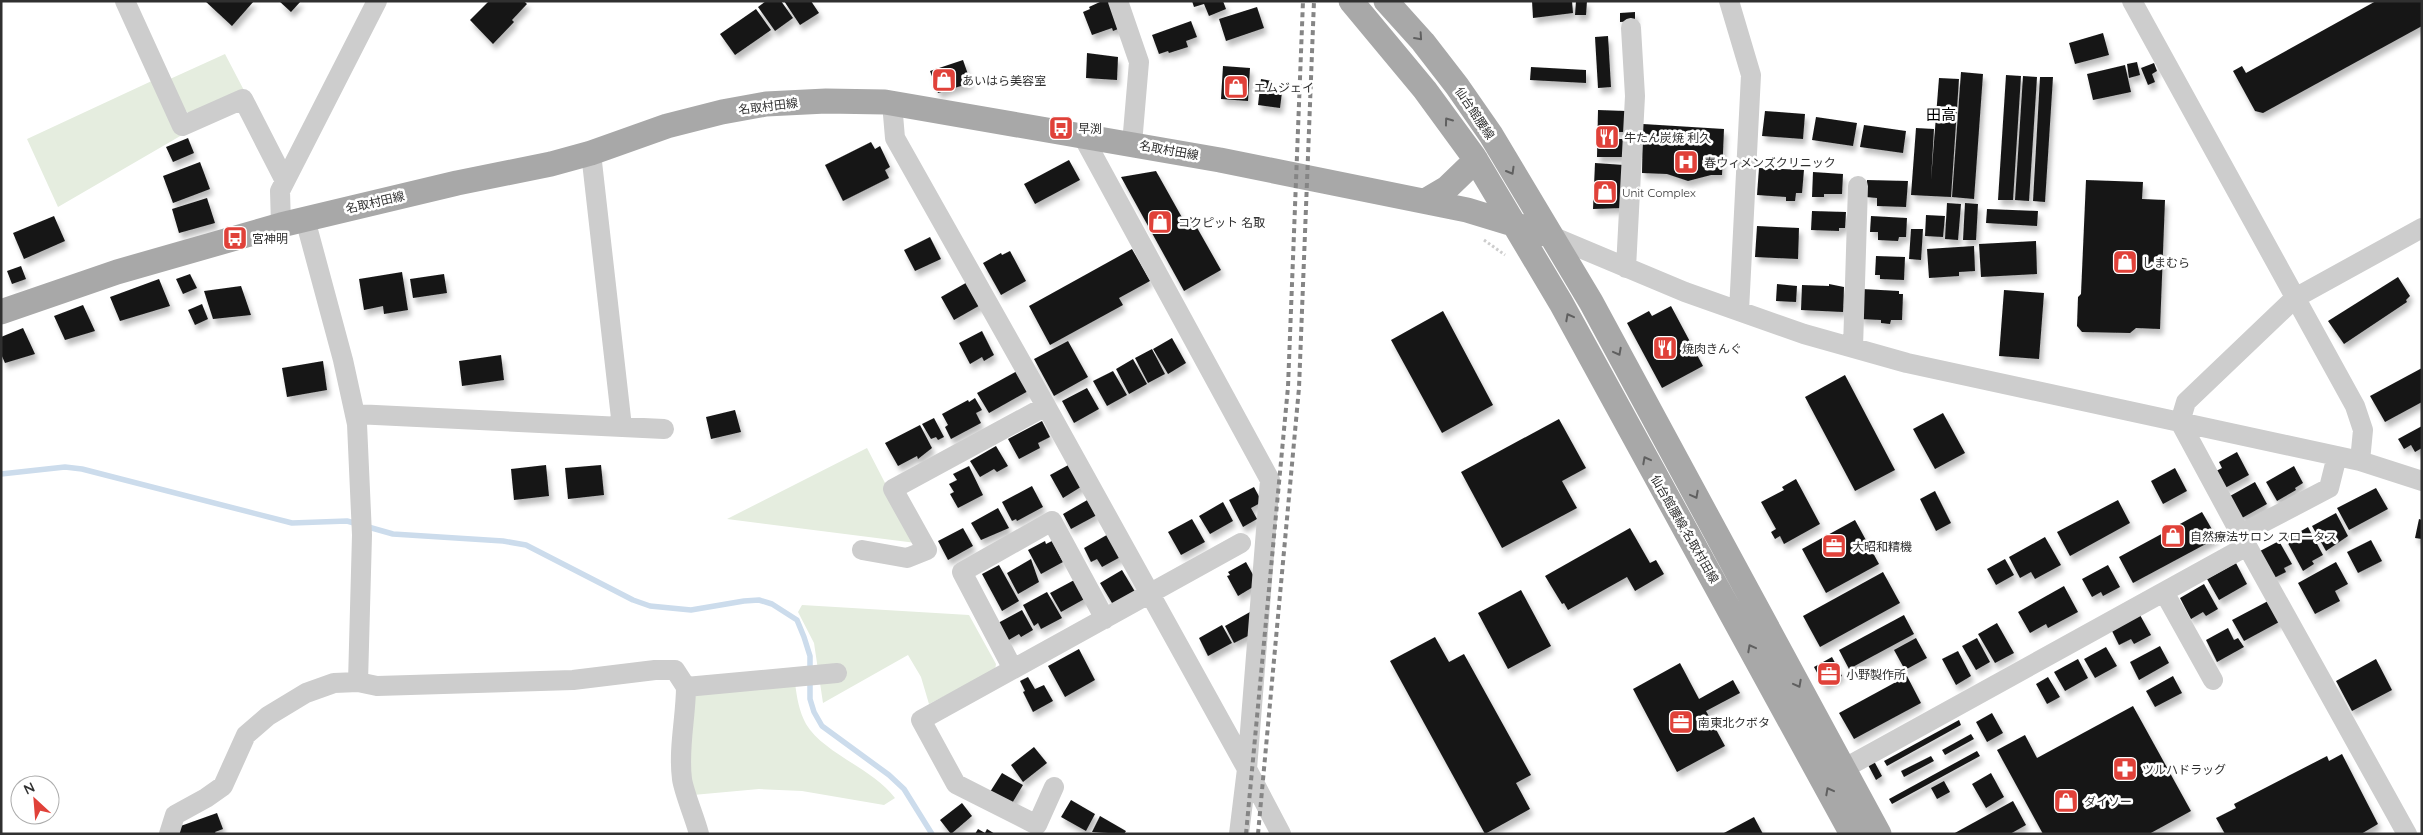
<svg xmlns="http://www.w3.org/2000/svg" width="2423" height="835" font-family="Quicksand,'Noto Sans JP',sans-serif">
  <defs>
    <filter id="shadow"><feDropShadow dx="3" dy="5.5" stdDeviation="2.5" flood-color="#0004"/></filter>
  </defs>
  <rect width="100%" height="100%" fill="#fff"/>
  <path fill="#e5eddf" d="M225,54L248,98L190,114L184,110L170,79Z
    M156,79L182,135L58,207L27,139Z
    M867,448L916,543L727,519Z
    M802,605L969,615L996,664L995,670L929,704L921,677L908,655L823,703L814,643L798,612Z
    M795,683C797,698 799,711 806,724C823,753 872,768 895,798L884,805L802,791L759,789L693,795L688,778L693,694Z"/>
  <g fill="none" stroke-linecap="round" stroke-linejoin="round">
    <path stroke="#ccdcec" stroke-width="5.5" d="M1,474L65,467L82,469L292,523L347,521L393,534L503,541L526,545L633,600L650,606L691,610L744,601L759,600L772,604L797,620L804,637L810,656V699L814,712L822,726L889,775L904,789L932,834"/>
  </g>
  <path fill="#171717" filter="url(#shadow)" d="M205,1H254L232,26Z
    M279,1H301L291,12Z
    M489,1H524L527,4L512,20L514,22L493,44L470,20Z
    M766,1H781L793,18L775,31L758,7Z
    M784,1H811L819,13L800,25Z
    M1102,1H1113L1123,27L1113,31L1112,28L1092,35L1083,12L1090,9L1089,7Z
    M1192,1H1223L1226,9L1209,16L1204,4L1194,7Z
    M1532,1H1572L1573,13L1533,18Z
    M1576,1H1587L1586,15H1575Z
    M2376,1H2422V26L2263,113L2255,111L2233,71L2242,66L2246,73Z
    M1257,7L1264,28L1226,41L1219,19Z
    M756,9L771,30L735,55L720,34Z
    M1635,12V21L1620,22V13Z
    M1191,21L1197,37L1186,41L1188,47L1169,53L1168,51L1159,54L1152,35Z
    M2103,33L2109,55L2075,64L2069,43Z
    M1608,36L1611,87L1598,88L1595,37Z
    M1087,53L1118,57L1117,80L1086,78Z
    M963,60L971,83L938,93L930,71Z
    M2137,62L2140,75L2129,78L2127,64Z
    M2154,63L2157,71L2152,74L2155,82L2148,85L2141,68Z
    M2125,65L2131,92L2093,100L2087,74Z
    M1223,66L1250,68L1248,101L1221,99Z
    M1531,67L1586,70V83L1530,80Z
    M1961,72L1983,74L1974,199L1952,197Z
    M2006,75L2021,76L2013,200H1998Z
    M2023,76L2037,77L2029,201L2015,200Z
    M2040,77H2053L2045,202L2033,201Z
    M1939,78L1959,79L1951,197L1911,195L1916,128L1934,129L1931,180Z
    M1261,79L1272,81L1271,86L1278,87V92H1282L1280,108L1258,105Z
    M1598,110L1626,111L1625,132H1613V139H1625L1624,157H1597Z
    M1765,111L1805,114L1803,139L1762,136Z
    M1816,117L1857,123L1853,146L1812,140Z
    M1643,124L1724,129L1722,175H1711L1688,181L1667,174L1642,173Z
    M1864,125L1906,131L1903,153L1860,147Z
    M188,138L194,153L173,162L166,147Z
    M871,142L875,149L880,146L890,167L885,170L889,178L843,201L825,165Z
    M1069,160L1080,180L1035,204L1024,184Z
    M200,162L210,189L173,203L163,176Z
    M1595,163L1624,165L1622,208L1593,209Z
    M1759,168L1804,170L1802,193H1796L1795,201H1786V197L1757,195Z
    M1156,171L1184,221L1191,217L1221,270L1184,291L1121,177Z
    M1813,172L1843,174L1842,194H1824V197H1812Z
    M1867,180L1908,181L1906,207L1877,206V198L1866,197Z
    M2086,180L2143,182L2142,199L2165,200L2160,329L2136,328L2130,333L2082,332L2077,326L2078,297L2081,294Z
    M207,198L215,223L179,233L172,209Z
    M1947,203L1961,204L1958,240L1945,239Z
    M1965,203L1978,204L1976,240H1963Z
    M1987,209L2038,211L2037,226L1986,223Z
    M1812,211L1846,212L1845,228H1839V231L1811,230Z
    M1926,215L1945,216L1943,237L1925,236Z
    M54,216L65,241L24,259L13,233Z
    M1871,216L1907,218L1906,237H1899L1898,241L1878,240V232H1870Z
    M1757,226L1799,228L1798,259L1755,257Z
    M1911,229H1923L1921,260L1909,259Z
    M930,237L941,259L915,271L904,250Z
    M2036,241L2037,274L1981,277L1979,244Z
    M1974,246L1975,271L1959,272V276L1929,278L1927,249Z
    M1132,249L1150,281L1119,298L1123,305L1050,345L1029,306Z
    M1010,251L1026,281L1001,295L983,263L1001,253L1002,255Z
    M1876,256L1905,257L1904,280L1880,279V275H1875Z
    M21,266L26,279L12,284L7,271Z
    M402,272L408,310L384,314L383,306L364,310L359,279Z
    M190,274L197,288L183,294L176,279Z
    M444,274L447,293L413,298L410,279Z
    M2398,277L2410,296L2406,300L2407,302L2344,344L2328,321Z
    M159,279L170,306L120,321L110,297Z
    M971,280L984,303L954,320L941,297Z
    M1777,284L1797,286L1796,302L1776,301Z
    M1829,284L1844,287L1843,312L1801,310L1802,285L1829,286Z
    M241,286L251,315L213,319L204,291Z
    M1862,289L1899,291V294H1903L1902,320H1891L1890,324L1881,323V320L1860,319Z
    M2004,290L2044,293L2039,359L1999,356Z
    M202,304L208,319L195,325L188,310Z
    M83,305L95,331L65,340L54,316Z
    M1671,306L1703,366L1662,388L1627,323L1649,311L1652,316Z
    M1443,311L1493,405L1442,433L1391,340Z
    M23,328L35,354L5,363L1,354V337Z
    M982,331L994,355L984,361L982,357L970,364L959,343Z
    M1172,338L1186,363L1168,374L1153,349Z
    M1068,341L1088,377L1054,396L1034,359Z
    M1152,349L1165,374L1148,383L1135,358Z
    M501,355L504,380L462,386L459,361Z
    M1133,359L1147,384L1129,394L1116,369Z
    M323,361L327,390L287,397L282,368Z
    M2422,368V402L2385,422L2370,396Z
    M1019,370L1030,390L989,413L977,393Z
    M1113,371L1127,395L1107,406L1093,381Z
    M1845,375L1895,470L1855,491L1805,397Z
    M1087,388L1099,409L1074,423L1062,401Z
    M975,398L982,410L976,413L981,423L951,439L945,427L948,425L942,414L968,400L969,402Z
    M735,410L741,432L711,439L706,417Z
    M1943,413L1965,453L1935,469L1913,429Z
    M934,418L944,437L938,440L936,437L931,439L922,424Z
    M1559,419L1586,468L1562,481L1577,508L1502,548L1461,472Z
    M1042,421L1050,437L1038,443L1040,448L1019,459L1008,439Z
    M920,425L932,448L918,459L917,456L898,466L885,443Z
    M2422,426V448L2415,452L2411,445L2404,449L2398,439Z
    M996,446L1008,466L997,472L994,469L980,477L970,461Z
    M2237,452L2249,475L2225,488L2216,471L2222,468L2219,462Z
    M1072,463L1084,485L1063,498L1050,475Z
    M546,465L549,496L514,500L511,469Z
    M601,465L604,495L568,499L565,468Z
    M969,466L983,495L958,508L950,494L954,492L949,484L957,480L953,474Z
    M2294,466L2303,483L2295,488L2296,490L2277,501L2266,482Z
    M2175,468L2187,491L2163,504L2151,481Z
    M1796,479L1820,524L1784,544L1780,536L1775,539L1771,532L1776,529L1761,502L1784,490L1782,487Z
    M2255,482L2267,504L2242,518L2230,496Z
    M1032,486L1043,507L1017,521L1016,519L1012,521L1002,502Z
    M1254,487L1262,502L1251,508L1257,519L1243,527L1229,500Z
    M2376,488L2388,509L2349,530L2337,508Z
    M1935,491L1951,523L1936,531L1920,499Z
    M1089,499L1097,515L1071,529L1063,514Z
    M2118,500L2130,523L2070,556L2057,532Z
    M1223,502L1233,521L1210,534L1199,516Z
    M998,508L1009,528L981,540L971,523Z
    M2202,512L2217,538L2133,583L2119,557Z
    M2336,513L2348,536L2326,551L2312,526Z
    M1192,519L1205,542L1181,555L1168,532Z
    M2419,519L2422,520V539L2415,538Z
    M1855,520L1879,564L1826,593L1802,549Z
    M2308,527L2323,555L2312,561L2314,564L2303,571L2284,536L2292,531L2294,535Z
    M963,528L973,546L948,560L938,541Z
    M1630,528L1650,563L1656,560L1664,574L1635,591L1627,577L1568,610L1564,603L1562,604L1545,576Z
    M1112,532L1124,555L1102,567L1097,559L1091,562L1084,548Z
    M2045,537L2061,565L2035,579L2031,572L2020,578L2009,557Z
    M2371,540L2382,561L2358,573L2347,552Z
    M1045,541L1046,544L1052,541L1063,562L1041,574L1028,550Z
    M2279,541L2292,564L2284,568L2286,572L2274,578L2260,551Z
    M1031,559L1039,582L1018,594L1007,573Z
    M2005,559L2014,575L1996,585L1987,569Z
    M1246,562L1258,584L1238,596L1227,576L1230,575L1228,572Z
    M2336,562L2348,584L2335,591L2340,601L2315,614L2298,583Z
    M2236,563L2247,584L2219,600L2207,579Z
    M999,565L1019,601L1002,611L982,574Z
    M2108,565L2120,587L2103,596L2101,592L2092,597L2082,579Z
    M1122,570L1137,595L1115,608L1100,583Z
    M1883,572L1900,603L1820,647L1803,616Z
    M1078,578L1088,597L1061,612L1050,593Z
    M2204,584L2218,609L2206,616L2203,612L2191,619L2180,598Z
    M2064,586L2078,612L2048,628L2046,624L2030,633L2018,612Z
    M1521,590L1551,646L1508,669L1478,613Z
    M1047,592L1062,618L1041,629L1038,623L1034,626L1023,605Z
    M2270,600L2281,621L2244,641L2232,620Z
    M1022,610L1033,630L1021,637L1019,634L1007,641L998,623Z
    M1250,612L1252,634L1234,643L1225,626Z
    M1904,615L1914,634L1849,669L1839,650Z
    M2140,615L2151,635L2134,644L2131,639L2119,645L2112,631Z
    M1997,623L2014,653L1995,663L1978,634Z
    M1222,625L1232,643L1208,656L1199,638Z
    M2228,628L2234,640L2238,638L2244,647L2217,662L2206,640Z
    M1435,637L1449,662L1464,654L1531,775L1516,783L1530,809L1485,834L1390,661Z
    M1916,638L1927,658L1905,670L1894,650Z
    M1977,638L1990,662L1976,670L1962,646Z
    M2160,646L2169,663L2139,680L2130,662Z
    M2106,647L2117,666L2095,678L2084,659Z
    M1079,649L1095,680L1065,697L1048,666Z
    M1958,651L1971,676L1956,685L1942,659Z
    M1832,657L1842,676L1824,686L1814,667Z
    M2078,659L2088,678L2065,691L2054,672Z
    M2376,659L2392,690L2352,711L2336,681Z
    M1680,663L1699,699L1733,680L1740,693L1706,711L1725,746L1677,772L1633,689Z
    M1907,676L1921,703L1854,739L1839,713Z
    M2173,676L2182,693L2155,707L2146,691Z
    M1028,677L1035,689L1044,685L1053,701L1033,712L1023,692L1025,691L1020,681Z
    M2048,677L2060,697L2047,704L2036,684Z
    M2133,706L2191,811L2149,834H2043L1997,750L2025,735L2037,758Z
    M1992,713L2003,733L1987,742L1976,722Z
    M1959,720L1961,725L1887,766L1884,761Z
    M1971,734L1974,739L1945,755L1942,750Z
    M1034,747L1047,763L1023,782L1011,765Z
    M1977,751L1980,756L1892,804L1889,799Z
    M2342,754L2378,824L2361,834H2225L2216,818L2236,808L2234,804L2327,756L2329,761Z
    M1931,756L1934,761L1904,777L1901,771Z
    M1874,761L1882,776L1876,780L1868,765Z
    M1002,773L1023,785L1011,805L990,792Z
    M1991,773L2004,797L1986,808L1972,784Z
    M1944,781L1950,792L1937,799L1931,788Z
    M1071,800L1095,814L1086,831L1061,817Z
    M2013,801L2026,825L2010,834H1953Z
    M962,803L972,816L951,834L940,820Z
    M217,813L223,829L215,832L216,834H177L175,828Z
    M1100,816L1126,831L1124,834L1092,832Z
    M1754,817L1763,834H1722Z
    M978,829L985,833L987,829L995,834H975Z"/>
  <g fill="none" stroke-linecap="round" stroke-linejoin="round">
    <path stroke="#cdcdcd" stroke-width="3" stroke-dasharray="2.5 2.5" stroke-linecap="butt" d="M1484,240L1505,255"/>
    <path stroke="#cdcdcd" stroke-width="20" d="M125,1L182,126L243,99L285,181
      M1118,1L1139,62L1132,144
      M1729,1L1751,75L1739,311
      M2132,1L2355,406L2363,430L2360,461
      M1082,135L1270,480L1247,769L1281,834
      M591,153L622,427
      M281,225L280,191L377,1
      M1549,235L1685,292L1804,334L1907,363L2360,461L2422,481
      M1626,268L1635,96L1631,28
      M1853,348L1858,186
      M1046,406L1247,769L1239,834
      M355,414L664,429
      M2241,534L2329,488L2337,456
      M2247,546L2407,834
      M862,550L907,558L927,550L893,489L1046,406L895,138L892,103
      M2164,592L2213,680
      M1013,669L962,572L1052,521L1105,619
      M358,682L377,686L573,680L655,670H675L686,687L837,673
      M686,687C686,717 678,748 682,779C684,793 695,818 699,834
      M1843,769L2247,546L2180,422L2186,402L2295,298L2422,228
      M1054,787L1037,825L956,784L921,720L1241,543
      M169,834L175,815L206,798L223,786L246,735L268,716L306,693L334,683L358,682L362,535L357,424L343,360L305,219"/>
    <path stroke="#a8a8a8" stroke-width="25" d="M1351,1L1425,90L1474,157L1561,303L1852,834
      M1386,1L1423,42L1457,86L1491,135L1591,302L1879,834
      M1425,201L1447,188L1476,160
      M1,312L117,272L281,225L457,183L551,164L591,153L667,126L722,112L766,104L826,101L885,102L1220,160L1467,210L1549,235"/>
    <path stroke="#858585" stroke-width="4" stroke-dasharray="5 4" stroke-linecap="butt" d="M1246,834L1288,387L1303,1
      M1258,834L1299,388L1314,1"/>
  </g>
  <defs><path id="oneway-chevron" d="M-2-3.5L2.5 0L-2 3.5" fill="none" stroke-width="1.6" stroke-linecap="round" stroke-linejoin="round" transform="scale(1.25)"/></defs>
  <g stroke="#606060">
    <use href="#oneway-chevron" transform="translate(1419 37) rotate(48)"/>
    <use href="#oneway-chevron" transform="translate(1448 121) rotate(-126)"/>
    <use href="#oneway-chevron" transform="translate(1511 171) rotate(60)"/>
    <use href="#oneway-chevron" transform="translate(1569 317) rotate(-118)"/>
    <use href="#oneway-chevron" transform="translate(1618 352) rotate(62)"/>
    <use href="#oneway-chevron" transform="translate(1646 460) rotate(-118)"/>
    <use href="#oneway-chevron" transform="translate(1695 495) rotate(62)"/>
    <use href="#oneway-chevron" transform="translate(1751 648) rotate(-118)"/>
    <use href="#oneway-chevron" transform="translate(1798 684) rotate(62)"/>
    <use href="#oneway-chevron" transform="translate(1829 791) rotate(-118)"/>
  </g>
  <defs>
    <symbol id="shop-square" viewBox="-11 -11 22 22"><rect x="-9" y="-9" width="18" height="18" rx="4" fill="#e04139" stroke="#fff"/><path d="M-5-2.5h2.3a2.7 3.5 0 0 1 5.4 0H5L5.5 6h-11ZM-1.5-2.5h3a1.5 2.3 0 0 0-3 0Z" fill="#fff"/></symbol>
    <symbol id="bus-square" viewBox="-11 -11 22 22"><rect x="-9" y="-9" width="18" height="18" rx="4" fill="#e04139" stroke="#fff"/><path d="M-5-6H5V4H4V6H2V4H-2V6H-4V4H-5ZM-3.5-4V0h7V-4ZM-3.5 1.2v1.5H-2V1.2ZM2 1.2v1.5H3.5V1.2Z" fill="#fff"/></symbol>
    <symbol id="restaurant-square" viewBox="-11 -11 22 22"><rect x="-9" y="-9" width="18" height="18" rx="4" fill="#e04139" stroke="#fff"/><path d="M-5-6h1v4h1v-4h1v4h1v-4h1v5L-1.5 .5V6h-2V.5L-5-1ZM5-6V6H3V1.5H1.5Q1.5-4 5-6Z" fill="#fff"/></symbol>
    <symbol id="hospital-square" viewBox="-11 -11 22 22"><rect x="-9" y="-9" width="18" height="18" rx="4" fill="#e04139" stroke="#fff"/><path d="M-5-5h3v3.5h4V-5h3V5h-3V1.5h-4V5h-3Z" fill="#fff"/></symbol>
    <symbol id="office-square" viewBox="-11 -11 22 22"><rect x="-9" y="-9" width="18" height="18" rx="4" fill="#e04139" stroke="#fff"/><path d="M-6-3h4V-5.5h4V-3h4V5H-6ZM-1-4.5V-3h2v-1.5ZM-6 0V1H6V0Z" fill="#fff"/></symbol>
    <symbol id="pharmacy-square" viewBox="-11 -11 22 22"><rect x="-9" y="-9" width="18" height="18" rx="4" fill="#e04139" stroke="#fff"/><path d="M-2-6h4v4h4v4h-4v4h-4v-4h-4v-4h4Z" fill="#fff"/></symbol>
  </defs>
  <g fill-rule="evenodd">
    <use href="#shop-square" x="930" y="66" width="28" height="28"/>
    <use href="#shop-square" x="1222" y="73" width="28" height="28"/>
    <use href="#bus-square" x="1047" y="114" width="28" height="28"/>
    <use href="#restaurant-square" x="1593" y="123" width="28" height="28"/>
    <use href="#hospital-square" x="1672" y="148" width="28" height="28"/>
    <use href="#shop-square" x="1591" y="178" width="28" height="28"/>
    <use href="#shop-square" x="1146" y="208" width="28" height="28"/>
    <use href="#bus-square" x="221" y="224" width="28" height="28"/>
    <use href="#shop-square" x="2111" y="248" width="28" height="28"/>
    <use href="#restaurant-square" x="1651" y="334" width="28" height="28"/>
    <use href="#shop-square" x="2159" y="522" width="28" height="28"/>
    <use href="#office-square" x="1820" y="532" width="28" height="28"/>
    <use href="#office-square" x="1815" y="660" width="28" height="28"/>
    <use href="#office-square" x="1667" y="708" width="28" height="28"/>
    <use href="#pharmacy-square" x="2111" y="755" width="28" height="28"/>
    <use href="#shop-square" x="2052" y="787" width="28" height="28"/>
  </g>
  <g text-anchor="middle" dominant-baseline="central" stroke-width="5" stroke-linejoin="round" paint-order="stroke">
    <g font-size="12" fill="#303030" stroke="#fff" text-anchor="start">
      <text x="962" y="80">あいはら美容室</text>
      <text x="1254" y="87">エムジェイ</text>
      <text x="1078" y="128">早渕</text>
      <text x="1624" y="137">牛たん炭焼 利久</text>
      <text x="1704" y="162">春ウィメンズクリニック</text>
      <text x="1622" y="192">Unit Complex</text>
      <text x="1178" y="222">コクピット 名取</text>
      <text x="252" y="238">宮神明</text>
      <text x="2142" y="262">しまむら</text>
      <text x="1682" y="348">焼肉きんぐ</text>
      <text x="2190" y="536">自然療法サロン スロータス</text>
      <text x="1852" y="546">大昭和精機</text>
      <text x="1846" y="674">小野製作所</text>
      <text x="1698" y="722">南東北クボタ</text>
      <text x="2142" y="769">ツルハドラッグ</text>
      <text x="2084" y="801">ダイソー</text>
    </g>
    <g font-size="12" fill="#303030" stroke="#fff">
      <text transform="translate(768 106) rotate(-7)">名取村田線</text>
      <text transform="translate(1475 113) rotate(56)">仙台館腰線</text>
      <text transform="translate(1169 150) rotate(10)">名取村田線</text>
      <text transform="translate(375 202) rotate(-13)">名取村田線</text>
      <text transform="translate(1685 529) rotate(60)">仙台館腰線;名取村田線</text>
    </g>
    <g font-size="15" fill="#000" stroke="#fff">
      <text x="1941" y="114">田高</text>
    </g>
  </g>
  <rect width="2423" height="835" fill="none" stroke="#303030" stroke-width="5"/>
  <g transform="translate(35 800) rotate(334)"><circle r="24" fill="#ffffff" stroke="#acacac"/>
  <path d="M0-4L9 19L0 12L-9 19Z" fill="#e04139"/>
  <text y="-8" font-size="14" font-weight="bold" text-anchor="middle" fill="#303030">N</text>
  </g>
</svg>
